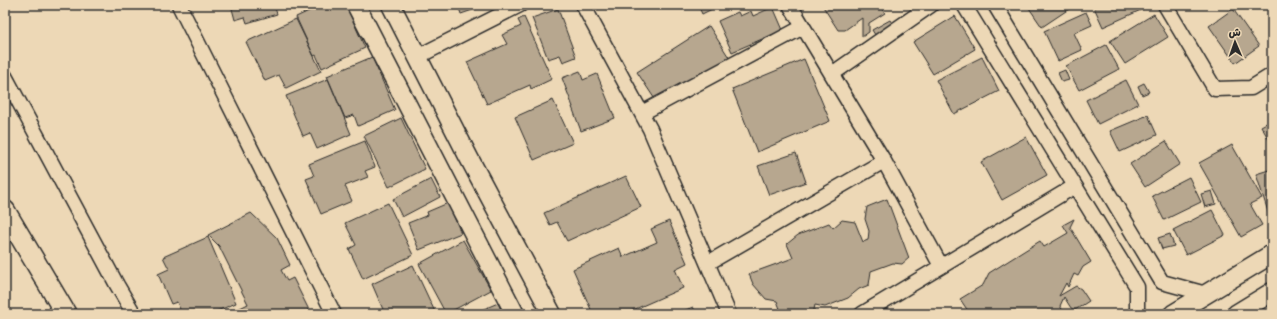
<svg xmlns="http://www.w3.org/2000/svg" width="1277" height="319" font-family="Mali,'Playpen Sans Arabic',sans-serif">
  <rect width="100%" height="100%" fill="#edd8b6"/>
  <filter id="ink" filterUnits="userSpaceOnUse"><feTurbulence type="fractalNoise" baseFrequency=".025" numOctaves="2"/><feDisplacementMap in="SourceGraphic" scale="8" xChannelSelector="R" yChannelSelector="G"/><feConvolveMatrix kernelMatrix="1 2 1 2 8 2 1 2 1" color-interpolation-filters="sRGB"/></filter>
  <g filter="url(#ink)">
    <path fill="#b7a78f" stroke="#2b2b2b" d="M231,5H274L277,14L247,23L245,17L235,20Z
      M322,5H346L365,48L322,68L316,55L314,56L296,17Z
      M458,5H487L461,14Z
      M698,5H720L702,14Z
      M822,5H880L885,13L869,23V32L862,37V18L845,30H838Z
      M1027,5H1075L1042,27Z
      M1093,5H1141L1143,9L1103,27Z
      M773,7L783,30L732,52L718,21L738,12L740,16L751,11L753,16Z
      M558,9L576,57L563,62L560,55L548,59L532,18Z
      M1233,9L1259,46L1235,63L1209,26Z
      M1086,12L1092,25L1074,33L1082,50L1058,61L1044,31Z
      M1154,14L1168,37L1125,64L1110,41Z
      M955,16L975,49L933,74L913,42Z
      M524,17L552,79L531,89L530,85L487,104L467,62L507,44L502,35L521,26L518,20Z
      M296,19L321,71L286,88L279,75L265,81L246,42Z
      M890,20L895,28L877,38L872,30Z
      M709,26L730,59L658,104L637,72Z
      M1106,45L1119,69L1079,90L1066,66Z
      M372,57L395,110L358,126L354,115L345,118L327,76Z
      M982,57L999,91L954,114L936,80Z
      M804,59L830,121L757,152L732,89Z
      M1065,70L1069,80L1062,82L1058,73Z
      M580,71L583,80L597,74L615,118L581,131L572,107H573L562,78Z
      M328,79L351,134L317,149L310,133L303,136L286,96Z
      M1126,80L1138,104L1098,124L1086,100Z
      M1144,83L1149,92L1142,95L1138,86Z
      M553,100L573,143L534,160L515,117Z
      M1148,115L1157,135L1120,152L1110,131Z
      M401,118L425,169L389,187L364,136Z
      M1272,120V145L1261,126Z
      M1026,137L1047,175L1002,200L981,162Z
      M365,141L375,167L365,171L368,177L345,186L352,201L321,214L306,179L314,176L309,164Z
      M1166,141L1180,164L1145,187L1130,164Z
      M1232,145L1262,198L1250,204L1262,225L1241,237L1199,163Z
      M796,153L806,182L769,195L758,166Z
      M1272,169V214L1269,215L1256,174Z
      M626,176L641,207L567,241L557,222L550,225L544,213Z
      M1189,177L1201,202L1164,220L1152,196Z
      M431,179L440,197L402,217L393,199Z
      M1212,191L1216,204L1205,207L1201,194Z
      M887,199L909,258L902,264L893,263L871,271L869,285L859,289L848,298L825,307L815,305L813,314H782L777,301L766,299L753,284L749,274L793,258L787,244L798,235L829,223L833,228L842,220L855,222L863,242L868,240L869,231L865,219L867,207Z
      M388,203L413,255L363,279L349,249L356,245L345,223Z
      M448,203L461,233L419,250L408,223L428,215L427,212Z
      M1212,210L1225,235L1186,255L1173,230Z
      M251,213L277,238L290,265L281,270L287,281L293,278L311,314H228L248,304L219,246L208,235Z
      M1074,219L1070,227L1091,262L1083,267L1078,276L1074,274L1068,287L1066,283L1059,296L1076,286L1081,289L1089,301L1075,310L1071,308L1064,297L1060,306L1065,314H970L960,299L983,285L989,273L1040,241L1044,247L1068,233L1063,225Z
      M669,221L687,263L675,269L683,288L624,314H593L573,269L619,248L623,257L657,242L651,229Z
      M1170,234L1174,246L1162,249L1158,238Z
      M208,237L236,303L210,314H182L177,302L171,304L158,274L169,269L163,257Z
      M463,240L491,290L446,314L419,264Z
      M413,265L436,314H385L372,284Z
      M498,303L503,314H472Z
      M693,307L697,314H676Z"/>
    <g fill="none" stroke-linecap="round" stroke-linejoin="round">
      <defs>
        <path id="minor" d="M179,5L334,314
          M583,5L650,129L729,314
          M790,5L884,161L941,266
          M964,5L1137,287V314
          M995,5L1162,282L1206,294
          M1165,5L1215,89L1251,88L1272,75
          M417,57L520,5
          M832,74L931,5
          M5,76L117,285L134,314
          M642,113L803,27
          M708,263L884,161
          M862,314L1075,186"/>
        <path id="tertiary" d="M356,5L515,314
          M391,5L469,158L552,314
          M1173,314L1272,254
          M1236,314L1272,292"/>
        <path id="secondary" d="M5,211L66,314"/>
      </defs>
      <use href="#minor" stroke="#2b2b2b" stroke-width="17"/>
      <use href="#tertiary" stroke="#2b2b2b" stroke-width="21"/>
      <use href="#secondary" stroke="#2b2b2b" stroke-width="23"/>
      <use href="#minor" stroke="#edd8b6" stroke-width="14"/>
      <use href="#tertiary" stroke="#edd8b6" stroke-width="18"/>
      <use href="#secondary" stroke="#edd8b6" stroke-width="20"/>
    </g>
  </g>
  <rect width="1277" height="319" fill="none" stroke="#edd8b6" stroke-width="20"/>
  <rect x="10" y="10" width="1257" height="299" fill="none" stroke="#2b2b2b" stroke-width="1.5" filter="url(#ink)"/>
  <g transform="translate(1235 42) rotate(358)" stroke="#edd8b6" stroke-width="3" paint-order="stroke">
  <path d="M0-3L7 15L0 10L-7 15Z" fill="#2b2b2b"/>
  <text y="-6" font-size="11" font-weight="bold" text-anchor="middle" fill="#2b2b2b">ش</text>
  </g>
</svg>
